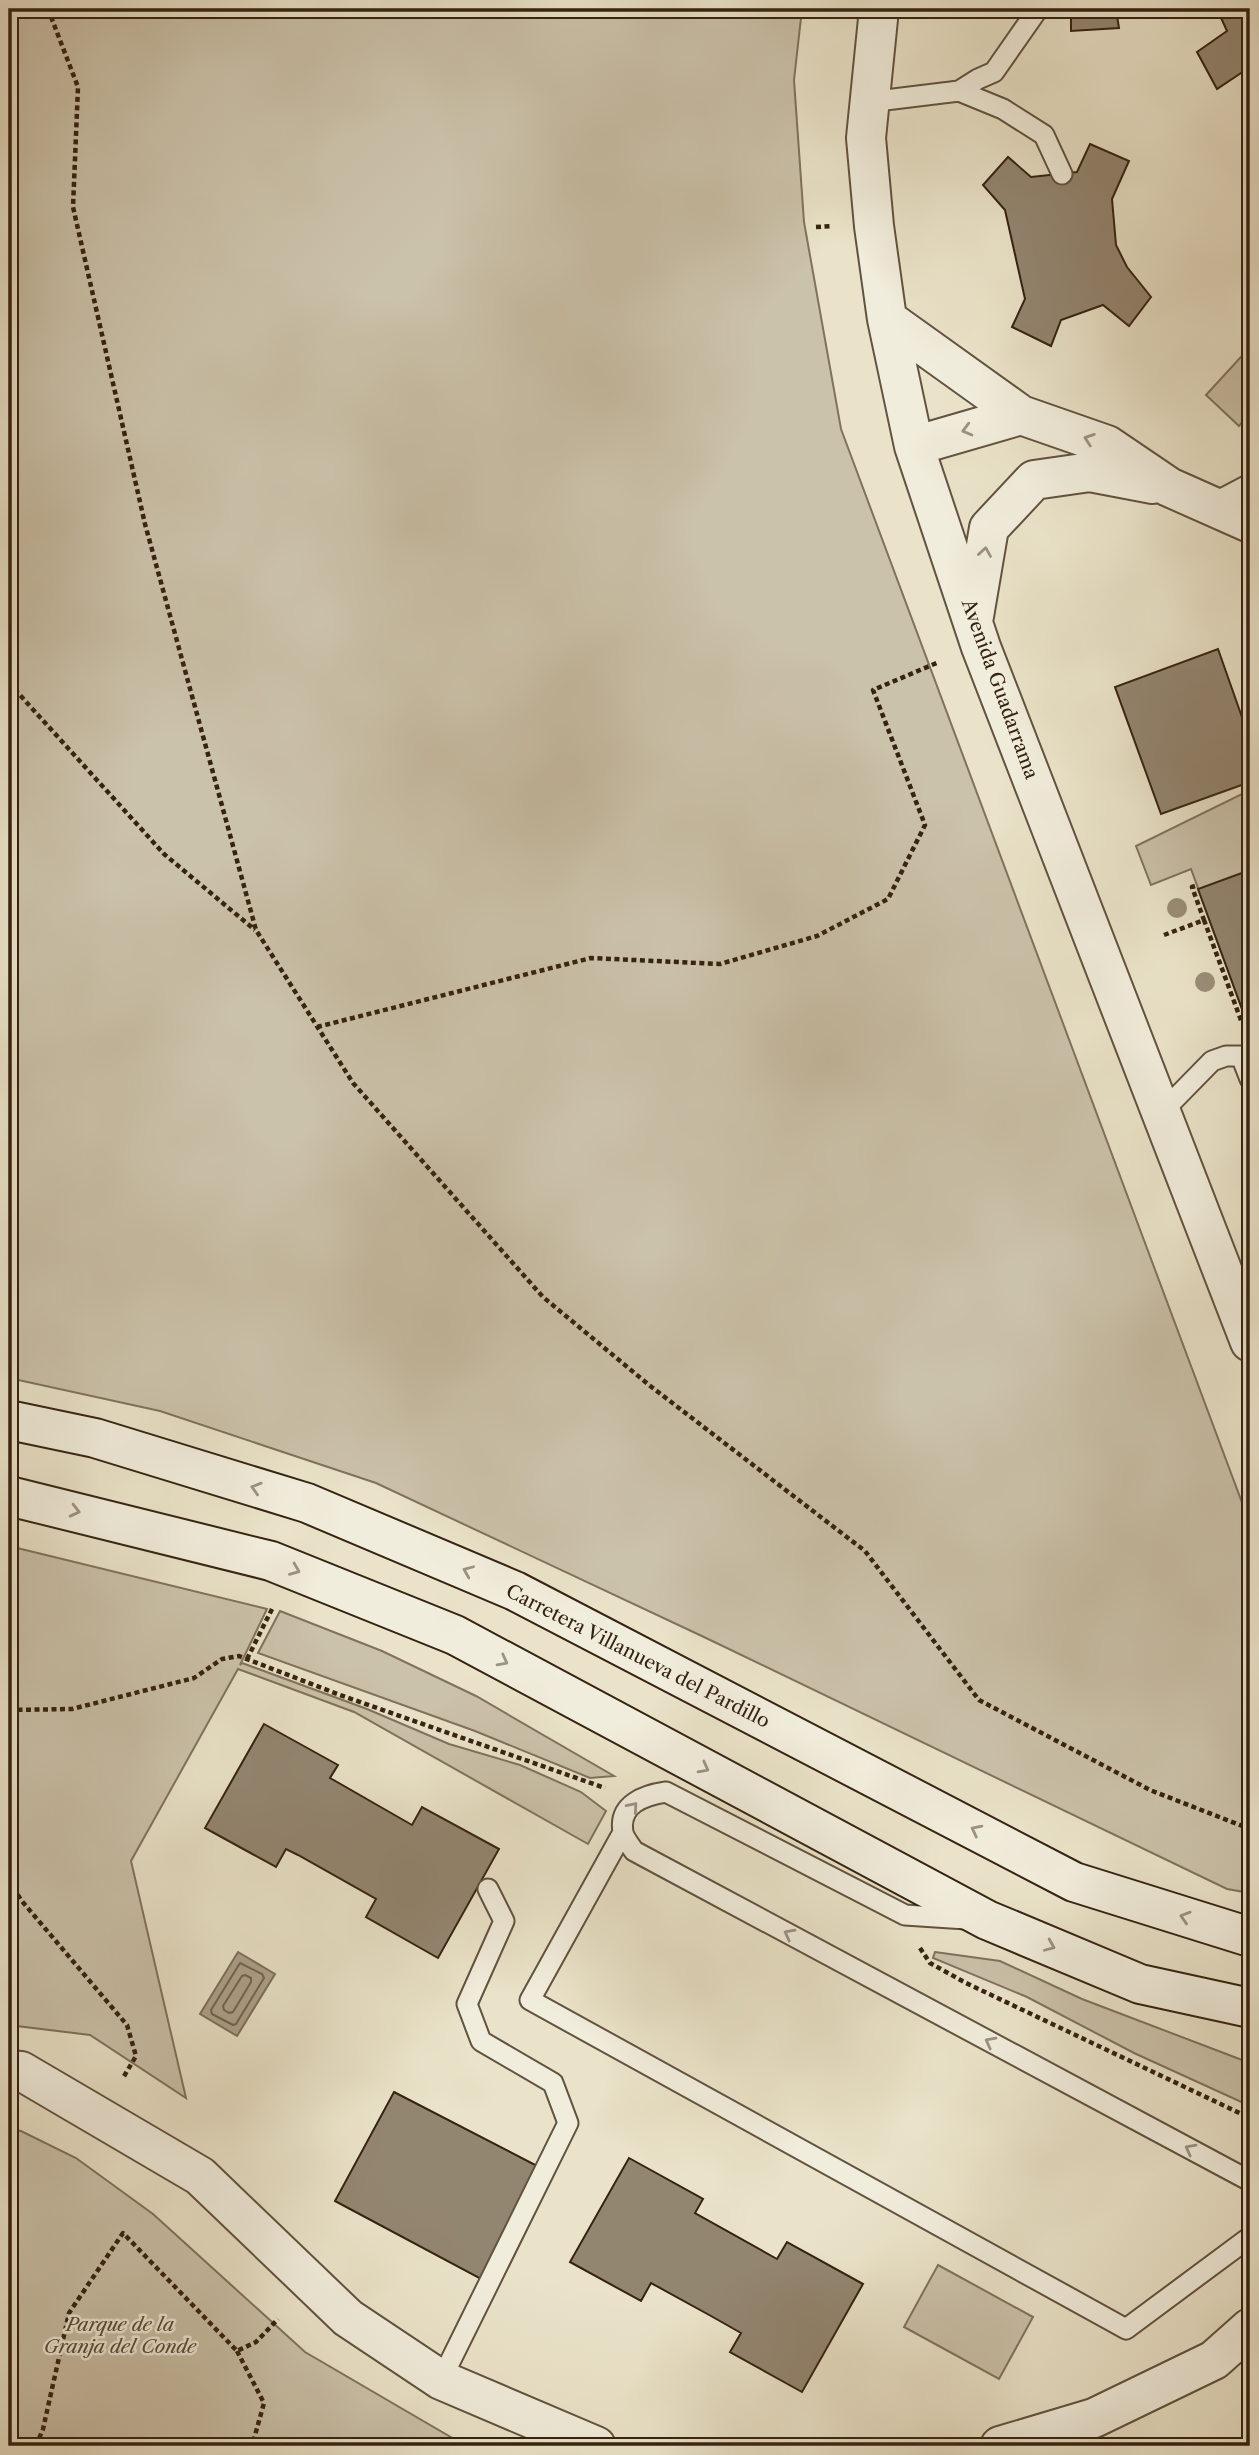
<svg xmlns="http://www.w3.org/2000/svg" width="1259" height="2455" font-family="'Libre Caslon Text',serif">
  <rect width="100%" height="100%" fill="#eae3c9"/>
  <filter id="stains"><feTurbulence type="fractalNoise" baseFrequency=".00286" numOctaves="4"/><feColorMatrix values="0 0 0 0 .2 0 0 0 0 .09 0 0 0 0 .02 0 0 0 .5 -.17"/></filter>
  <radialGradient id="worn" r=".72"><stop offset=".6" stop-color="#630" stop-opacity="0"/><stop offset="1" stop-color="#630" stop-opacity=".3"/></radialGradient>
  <path fill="#cbc2aa" stroke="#80725e" stroke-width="2" d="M9,9H802L794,80L804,222L841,429L1250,1524V1893L1227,1889L706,1638L376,1483L160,1411L9,1378Z
    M1250,347V413L1239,426L1206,395Z
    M1250,790V1030L1191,869L1151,885L1136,846Z
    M9,1546L267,1609L240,1665L242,1663L367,1709L449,1744L520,1765L581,1792L606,1811L588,1844L354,1712L238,1669L131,1861L186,2098L90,2035L9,2025Z
    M280,1611L382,1651L476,1696L614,1776L590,1778L475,1731L258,1653Z
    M935,1952L1000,1961L1082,1999L1250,2063V2106L1134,2053L1027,1997L933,1958Z
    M9,2129L21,2131L76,2158L153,2214L305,2352L466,2446H9Z
    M938,2265L1033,2317L999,2379L904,2327Z"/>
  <path fill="#aca18a" stroke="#7c6e5a" stroke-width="2" d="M238,1952L275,1974L237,2036L200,2014Z"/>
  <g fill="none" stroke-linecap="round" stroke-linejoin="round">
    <path stroke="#70624e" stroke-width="2" d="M240,1963L262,1974L264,1978L236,2024L233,2025L212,2014L211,2010Z
      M245,1975L251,1978V1982L233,2012L229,2013L224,2010L223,2006L242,1976Z"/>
  </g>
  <path fill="#938671" stroke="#352211" stroke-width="2" d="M1071,9H1116L1119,28L1071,31Z
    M1217,9H1250V67L1217,89L1197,52L1227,31Z
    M1090,144L1129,161L1112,199L1116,245L1127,267L1151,297L1129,326L1103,305L1061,320L1051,346L1012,327L1025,299L1005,210L983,185L1008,157L1031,177L1077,172Z
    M1218,649L1250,740V782L1161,814L1115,687Z
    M1250,870V1031L1198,889Z
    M264,1724L338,1765L330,1778L412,1825L422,1807L499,1849L438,1958L366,1917L376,1899L298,1855L286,1849L276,1867L205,1828Z
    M394,2092L541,2168L481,2279L335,2201Z
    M629,2158L703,2199L695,2213L777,2259L787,2242L863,2284L802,2392L730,2352L741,2333L711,2316L651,2283L641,2301L570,2262Z"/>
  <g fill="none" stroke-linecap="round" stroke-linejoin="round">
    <defs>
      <path id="lane" d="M959,91L978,79L994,72L1038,9
        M869,102L959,91L1003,109L1044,135L1062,174
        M1210,505L1250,484
        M1162,1112L1212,1061L1226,1056H1241L1250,1079
        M622,1834L530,2000L1126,2329L1250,2237
        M966,1919L905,1915L666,1792C645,1795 618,1804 623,1832C624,1838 630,1845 634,1851L1250,2181
        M441,2380L568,2123L553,2083L481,2041L467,2004L504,1921L488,1889"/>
      <path id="street" d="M879,9L866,138L874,226L887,319L914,446L981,647L1250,1342
        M887,319L1021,415L1107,445L1169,487L1250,523
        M914,446L1021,415
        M974,616L989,528L1034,480L1090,472L1153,484
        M9,2070L21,2071L200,2176L348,2318L441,2380L596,2446
        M1000,2446L1094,2418L1214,2360L1250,2328"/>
      <path id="secondary" d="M9,1420L95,1438L307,1503L515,1591L1074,1882L1250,1937
        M9,1496L271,1561L455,1635L987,1920L1140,1984L1250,2008"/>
    </defs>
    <use href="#lane" stroke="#62523f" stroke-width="23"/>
    <use href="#street" stroke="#62523f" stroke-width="42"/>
    <use href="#secondary" stroke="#352211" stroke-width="42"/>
    <path stroke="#352211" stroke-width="4.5" stroke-dasharray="5 3.5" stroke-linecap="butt" d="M48,9L78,87L73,207L145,524L256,930L353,1083L543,1297L649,1385L865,1551L979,1700L1150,1790L1250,1829
      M816,227L832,226
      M9,683L164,854L255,930
      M1195,886L1192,887L1204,920L1208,919
      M1164,935L1204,920L1242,1023
      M317,1027L591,958L720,964L817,936L888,899L925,825L873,690L939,662
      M247,1659L273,1607
      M9,1710L72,1709L194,1678L222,1659L239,1656L340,1695L605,1788
      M9,1880L21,1900L127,2025L136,2056L123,2078
      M920,1948L930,1963L966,1983L1250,2118
      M237,2351L264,2403L252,2446
      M36,2446L43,2429L69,2313L123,2233L237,2351L256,2342L278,2319"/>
    <use href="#lane" stroke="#f1eddc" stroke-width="19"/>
    <use href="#street" stroke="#f1eddc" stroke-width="38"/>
    <use href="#secondary" stroke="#f1eddc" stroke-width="38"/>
  </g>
  <g fill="#9b8f79">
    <circle cx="1177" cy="908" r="10"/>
    <circle cx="1205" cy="982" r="10"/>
  </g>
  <defs><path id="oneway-chevron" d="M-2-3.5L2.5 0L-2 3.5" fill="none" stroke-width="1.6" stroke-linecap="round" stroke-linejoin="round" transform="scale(1.75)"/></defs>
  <g stroke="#9c9281">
    <use href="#oneway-chevron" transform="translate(967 430) rotate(165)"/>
    <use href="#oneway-chevron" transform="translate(1089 439) rotate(-161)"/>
    <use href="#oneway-chevron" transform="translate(985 552) rotate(-81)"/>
    <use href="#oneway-chevron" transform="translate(256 1488) rotate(-163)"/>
    <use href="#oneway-chevron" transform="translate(75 1511) rotate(14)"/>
    <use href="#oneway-chevron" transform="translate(295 1570) rotate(22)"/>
    <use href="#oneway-chevron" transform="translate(468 1571) rotate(-157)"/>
    <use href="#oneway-chevron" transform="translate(503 1661) rotate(28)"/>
    <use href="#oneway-chevron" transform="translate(704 1768) rotate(28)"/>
    <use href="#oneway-chevron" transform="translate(633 1807) rotate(-49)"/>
    <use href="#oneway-chevron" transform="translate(976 1830) rotate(-153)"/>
    <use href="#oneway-chevron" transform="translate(1185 1917) rotate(-163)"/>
    <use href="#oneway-chevron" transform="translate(789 1934) rotate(-152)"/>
    <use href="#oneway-chevron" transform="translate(1050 1946) rotate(23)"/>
    <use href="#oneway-chevron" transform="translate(990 2042) rotate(-152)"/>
    <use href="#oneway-chevron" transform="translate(1190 2149) rotate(-152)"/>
  </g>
  <g text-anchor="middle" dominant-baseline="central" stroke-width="5" stroke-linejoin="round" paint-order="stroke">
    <g font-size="19" fill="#352211" stroke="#f1eddc">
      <text transform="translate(1000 689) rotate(70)">Avenida Guadarrama</text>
      <text transform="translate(638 1656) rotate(27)">Carretera Villanueva del Pardillo</text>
    </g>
    <g font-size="19" font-style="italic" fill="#5a4a37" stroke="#f1eddc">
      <text x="120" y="2324">Parque de la<tspan x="120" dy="22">Granja del Conde</tspan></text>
    </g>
  </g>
  <rect width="1259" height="2455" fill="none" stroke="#eae3c9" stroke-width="35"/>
  <rect x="10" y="10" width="1238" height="2434" fill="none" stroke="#352211" stroke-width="3.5"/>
  <rect x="18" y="18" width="1224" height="2420" fill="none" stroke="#352211" stroke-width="2"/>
  <rect width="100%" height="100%" filter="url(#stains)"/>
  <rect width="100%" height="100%" fill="url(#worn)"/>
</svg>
